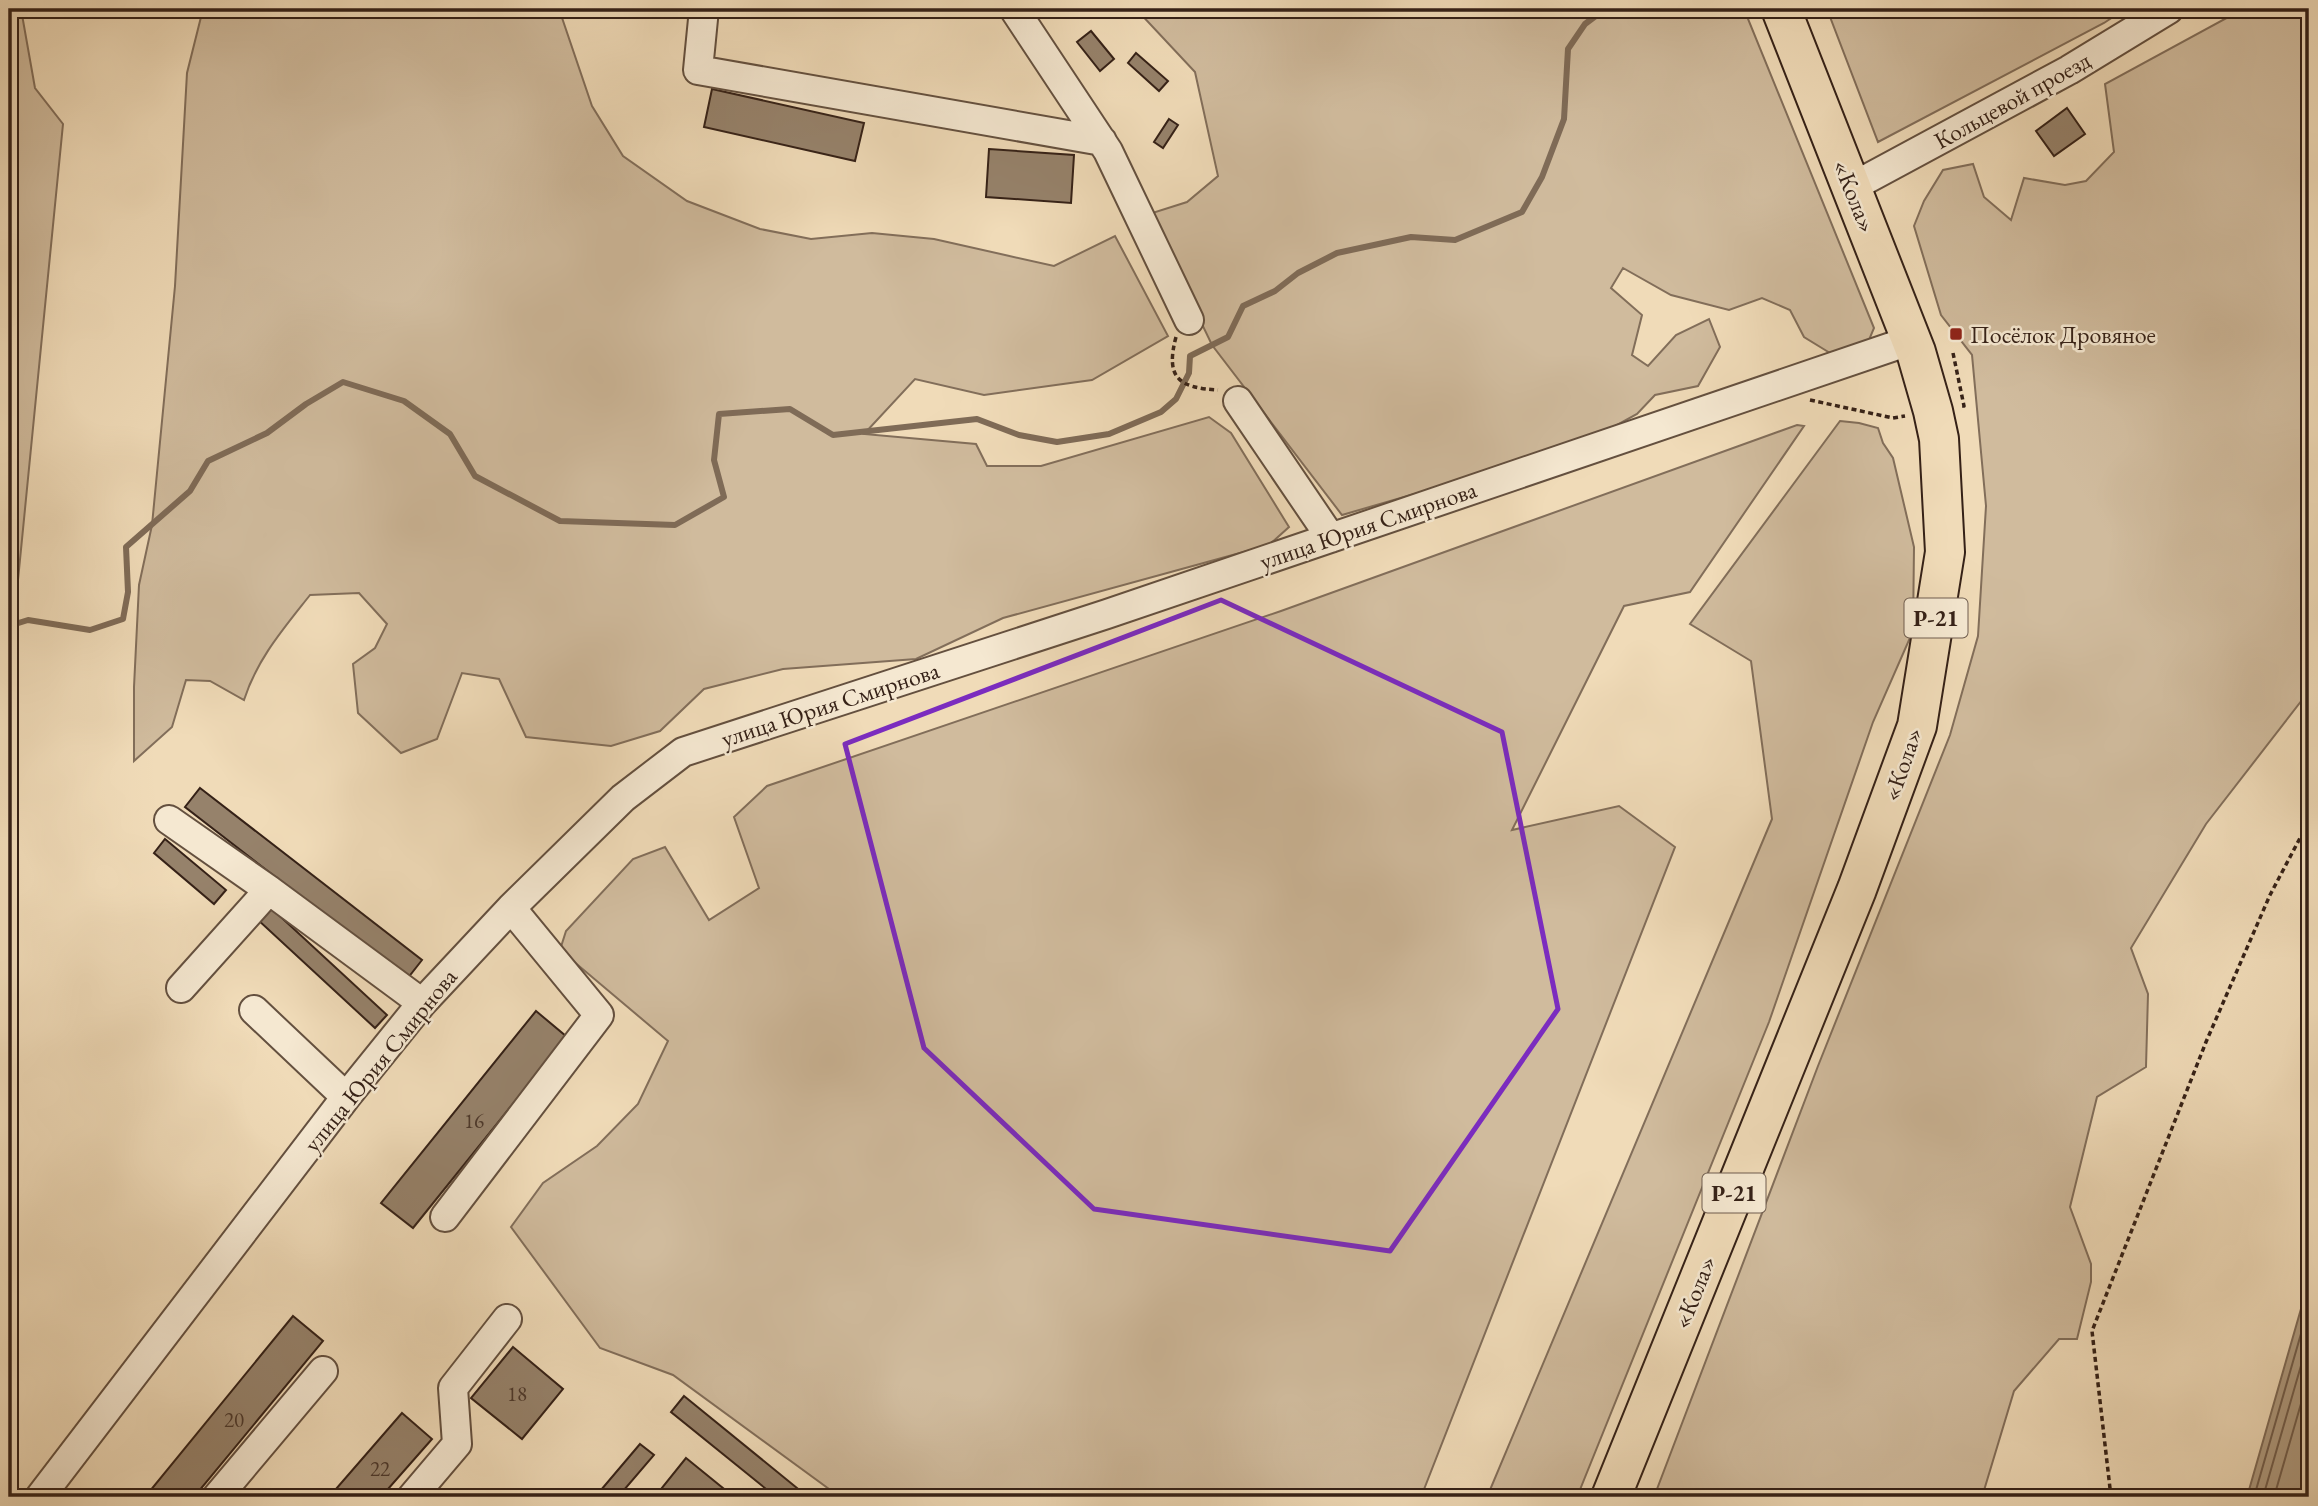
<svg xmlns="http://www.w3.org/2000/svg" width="2318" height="1506" font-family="'EB Garamond',serif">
  <rect width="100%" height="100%" fill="#f0dbb8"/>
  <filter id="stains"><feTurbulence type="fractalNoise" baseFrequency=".00286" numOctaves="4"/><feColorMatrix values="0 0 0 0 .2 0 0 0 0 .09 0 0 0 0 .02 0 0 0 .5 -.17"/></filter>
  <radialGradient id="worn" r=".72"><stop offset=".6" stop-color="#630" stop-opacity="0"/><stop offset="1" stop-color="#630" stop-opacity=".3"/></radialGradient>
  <path fill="#d0bb9d" stroke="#826e5a" stroke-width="2" d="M9,9H21L35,88L63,124L9,671Z
    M203,9H559L592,106L623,156L687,201L760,229L811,239L872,233L934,239L1054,266L1115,236L1168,336L1092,380L984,395L915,379L864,434L976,444L987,466H1041L1209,417L1231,433L1289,527L1269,545L1003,618L916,659L783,669L704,689L660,731L611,746L526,737L499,679L462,673L437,739L401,753L358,713L353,664L375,648L387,624L359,593L310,595C284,628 257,659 244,700L210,681L186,680L172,727L134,761V687L139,585L152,525L175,286L187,73Z
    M1136,9H1744L1874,328L1869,340L1830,353L1804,337L1790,310L1762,298L1729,310L1671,295L1623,268L1611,288L1642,315L1632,355L1648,366L1676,335L1709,319L1720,347L1698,386L1655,395L1637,414L1579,446L1342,515L1212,345L1149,214L1187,202L1218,176L1195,72Z
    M1827,9H2125L2104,23L1878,142Z
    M2243,9H2309V691L2206,824L2131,948L2148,994L2146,1067L2097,1097L2070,1207L2091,1264V1282L2077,1339H2059L2014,1391L1982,1497H1654L1818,1066L1950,735L1978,636L1986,506L1972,355L1941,315L1914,226L1924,201L1943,170L1973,164L1984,197L2011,220L2024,178L2065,185L2086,181L2114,152L2105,84Z
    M1840,421L1859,423L1878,428L1883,443L1893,458L1914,547L1913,631L1873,722L1769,1022L1577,1497H1487L1772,819L1751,661L1690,624Z
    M1797,425L1804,426L1690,592L1624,606L1512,830L1619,806L1675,847L1421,1497H840L673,1375L600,1348L511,1227L543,1183L597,1146L638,1104L668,1041L560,950L566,931L633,859L665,847L709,920L759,888L734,817L767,786L1281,611Z"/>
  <path fill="#b09c81" stroke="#7f6b57" stroke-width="2" d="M2309,1281V1497H2247Z"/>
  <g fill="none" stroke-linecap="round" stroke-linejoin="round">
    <path stroke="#725e4c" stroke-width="2" d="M2254,1497L2309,1306
      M2263,1497L2309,1338
      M2274,1497L2309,1376"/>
    <path stroke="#7f6b57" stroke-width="6" d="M9,626L28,620L90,630L123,619L128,592L126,547L190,491L208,461L267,433L306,404L343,382L404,401L450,434L475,476L560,521L675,525L724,497L714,460L719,414L790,409L833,435L977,419L1019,435L1057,442L1109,434L1161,412L1176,399L1189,373L1190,356L1228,337L1243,306L1275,291L1298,273L1337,253L1411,237L1455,240L1522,212L1542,177L1564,119L1568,49L1585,24L1605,9"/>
  </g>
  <path fill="#96826b" stroke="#352117" stroke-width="2" d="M1091,31L1114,59L1100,71L1077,42Z
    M1136,53L1168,81L1159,91L1128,63Z
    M712,89L864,123L855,161L704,127Z
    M2067,108L2085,134L2054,156L2036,131Z
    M1169,119L1178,125L1163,148L1154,142Z
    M989,149L1074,155L1071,203L986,197Z
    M200,788L422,960L407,979L185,807Z
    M165,839L226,890L214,904L154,853Z
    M269,906L387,1015L375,1028L257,919Z
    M536,1011L567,1037L413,1228L381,1203Z
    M293,1316L323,1341L194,1497H145Z
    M513,1347L563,1389L522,1439L471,1398Z
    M684,1396L808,1497H776L671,1412Z
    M402,1413L432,1439L381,1497H329Z
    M640,1444L654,1455L618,1497H595Z
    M686,1458L734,1497H671L661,1489Z"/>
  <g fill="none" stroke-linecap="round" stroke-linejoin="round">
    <defs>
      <path id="minor" d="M704,9L698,70L1102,141
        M1014,9L1108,151L1189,320
        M1852,187L2069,70L2169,9
        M1238,401L1331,538
        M169,820L269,890L422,1003
        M181,988L269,890
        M254,1010L346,1097
        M445,1217L599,1015L511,908
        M40,1497L346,1097L422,1003L511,908L623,798L683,752L1107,614L1912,340
        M217,1497L323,1371
        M412,1497L457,1444L453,1388L507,1319"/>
      <path id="highway" d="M1611,1497L1857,889L1917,726L1945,552L1939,439L1933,411L1916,352L1781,9"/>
    </defs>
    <use href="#minor" stroke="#64503f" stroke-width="32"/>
    <use href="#highway" stroke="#352117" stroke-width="42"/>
    <path stroke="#352117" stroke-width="3.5" stroke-dasharray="5 3.5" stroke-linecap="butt" d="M1176,337C1165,378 1179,388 1218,390
      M1953,353L1964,406H1961
      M1810,400L1893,418L1905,416
      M2111,1497L2092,1331L2206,1042L2270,895L2309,821"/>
    <use href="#minor" stroke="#f5e8d1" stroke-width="28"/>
    <use href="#highway" stroke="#f0dbb8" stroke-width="38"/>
  </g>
  <path fill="none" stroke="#7b2cbf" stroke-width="5" stroke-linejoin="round" d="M1221,600L1502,732L1558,1009L1390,1251L1094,1209L924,1048L845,744Z"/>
  <rect fill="#8f2418" stroke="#f5e8d1" stroke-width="2.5" x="1949" y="327" width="14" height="14" rx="3.5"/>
  <g text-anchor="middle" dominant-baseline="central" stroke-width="5" stroke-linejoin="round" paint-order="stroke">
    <g font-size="21" fill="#4d392c">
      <text x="474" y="1120">16</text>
      <text x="517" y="1393">18</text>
      <text x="234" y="1419">20</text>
      <text x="380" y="1468">22</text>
    </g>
    <g fill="#f5e8d1" stroke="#6f5d4f" stroke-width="2">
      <rect x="1904.5" y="598.5" width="63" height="39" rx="5"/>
      <rect x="1702.5" y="1173.5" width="63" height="39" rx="5"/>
    </g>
    <g font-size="23" font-weight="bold" fill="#352117">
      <text x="1936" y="618">Р-21</text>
      <text x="1734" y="1193">Р-21</text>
    </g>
    <g font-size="24" fill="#352117" stroke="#f5e8d1">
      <text transform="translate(2012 100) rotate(-29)">Кольцевой проезд</text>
      <text transform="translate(1855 196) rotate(68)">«Кола»</text>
      <text transform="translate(1368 525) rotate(-19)">улица Юрия Смирнова</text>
      <text transform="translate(830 704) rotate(-18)">улица Юрия Смирнова</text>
      <text transform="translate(1902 764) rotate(-71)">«Кола»</text>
      <text transform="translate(380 1060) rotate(-51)">улица Юрия Смирнова</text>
      <text transform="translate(1694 1292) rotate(-68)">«Кола»</text>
    </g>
    <g font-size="24" fill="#352117" stroke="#f5e8d1" text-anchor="start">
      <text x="1970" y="334">Посёлок Дровяное</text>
    </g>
  </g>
  <rect width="2318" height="1506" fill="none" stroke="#f0dbb8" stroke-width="35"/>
  <rect x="10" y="10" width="2297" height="1485" fill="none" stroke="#352117" stroke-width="3.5"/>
  <rect x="18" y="18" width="2283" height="1471" fill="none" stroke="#352117" stroke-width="2"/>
  <rect width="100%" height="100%" filter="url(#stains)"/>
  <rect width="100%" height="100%" fill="url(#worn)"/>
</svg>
